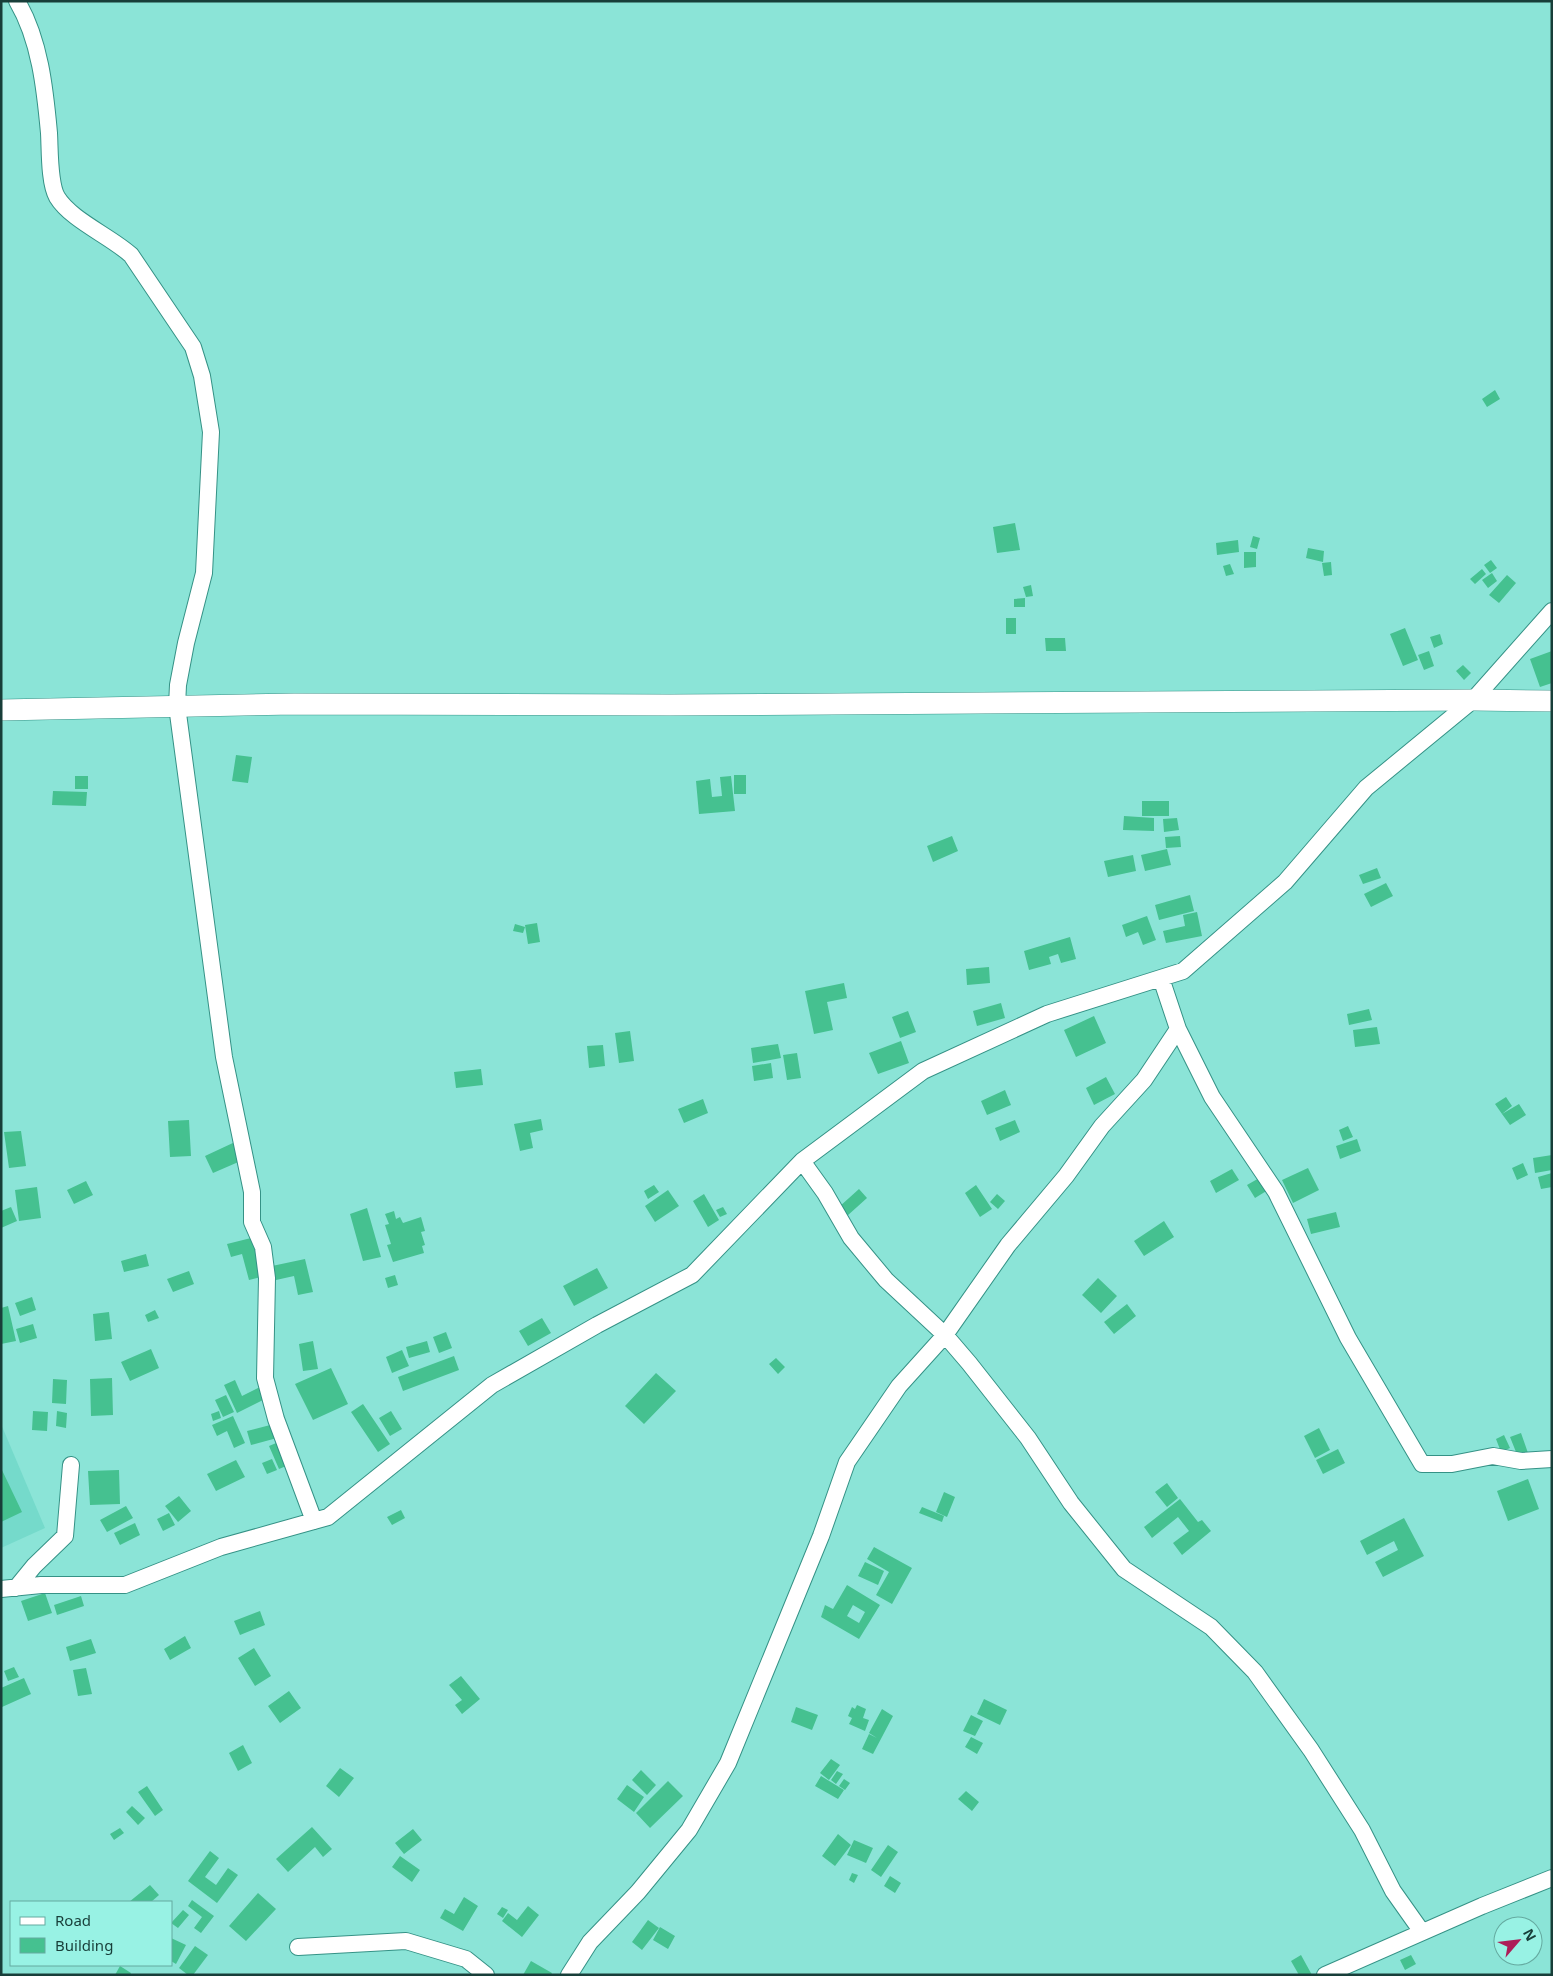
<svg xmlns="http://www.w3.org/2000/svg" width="1553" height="1976" font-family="'Noto Sans',sans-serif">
  <rect width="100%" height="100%" fill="#8be4d7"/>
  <path fill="#75dacb" d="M1,1424L45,1528L1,1548Z"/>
  <path fill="#45c190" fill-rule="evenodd" d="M1495,390L1500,399L1487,407L1482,399Z
    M1015,523L1020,550L997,553L993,527Z
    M1253,536L1260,538L1257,549L1250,547Z
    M1238,540L1239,552L1217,555L1216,543Z
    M1308,548L1324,551L1323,562L1306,558Z
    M1244,552H1256V567L1244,568Z
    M1491,560L1497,568L1490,573L1484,565Z
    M1331,562L1332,575L1324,576L1322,563Z
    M1230,564L1234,574L1226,576L1223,566Z
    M1482,569L1486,574L1475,584L1470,579Z
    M1492,573L1497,581L1488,588L1482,580Z
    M1507,575L1516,583L1499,603L1489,595Z
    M1031,585L1033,596L1026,597L1023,587Z
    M1025,598V607H1014V599Z
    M1006,618H1016V634H1006Z
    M1405,628L1418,660L1403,666L1390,634Z
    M1440,634L1443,644L1434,648L1430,637Z
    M1045,638H1065L1066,651H1046Z
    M1429,651L1434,666L1424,670L1418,655Z
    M1552,651V683L1540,687L1530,659Z
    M1463,665L1471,673L1464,680L1456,671Z
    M236,755L252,757L248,783L232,781Z
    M734,775H746V794H734Z
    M75,776H88V789H75Z
    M731,776L735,811L699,814L696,781L710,779L712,797L722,796L720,777Z
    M53,791L87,792L86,806L52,805Z
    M1142,801H1169V816H1142Z
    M1124,816L1154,818V831L1123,830Z
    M1177,818L1179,830L1164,832L1163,819Z
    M952,836L958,851L933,862L927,846Z
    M1180,836L1181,847L1166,848L1165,837Z
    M1167,849L1171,865L1145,871L1141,855Z
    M1133,855L1136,871L1108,877L1104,861Z
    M1377,868L1381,878L1363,884L1359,875Z
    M1386,883L1393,896L1371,907L1364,894Z
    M1190,895L1194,911L1159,920L1155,905Z
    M1197,912L1202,936L1166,943L1163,931L1185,926L1183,915Z
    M1147,916L1156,940L1143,945L1138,932L1126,937L1122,925Z
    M537,923L540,942L528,944L525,925Z
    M515,924L525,927L523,933L513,931Z
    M1070,937L1076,959L1061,963L1058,954L1049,957L1051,964L1029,970L1024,951Z
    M989,967L990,983L967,985L966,969Z
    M844,983L847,998L827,1002L833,1030L814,1034L805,991Z
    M1001,1003L1005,1018L977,1026L973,1011Z
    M1369,1009L1372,1020L1349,1025L1347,1014Z
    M908,1011L916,1032L900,1038L892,1017Z
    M1094,1016L1106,1043L1076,1057L1064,1030Z
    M1377,1027L1380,1044L1355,1047L1353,1030Z
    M630,1031L634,1061L619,1063L615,1033Z
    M901,1041L909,1063L878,1074L869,1053Z
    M778,1044L781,1058L753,1063L751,1048Z
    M603,1045L605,1066L589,1068L587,1046Z
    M797,1053L801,1078L787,1080L783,1055Z
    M771,1063L773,1078L754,1081L752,1066Z
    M481,1069L483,1085L456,1088L454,1072Z
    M1106,1077L1115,1094L1094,1105L1086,1088Z
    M1005,1090L1011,1105L987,1115L981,1101Z
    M1506,1097L1512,1106L1502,1114L1495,1104Z
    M703,1099L708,1113L684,1123L678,1109Z
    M1519,1104L1526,1115L1510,1125L1502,1114Z
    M541,1119L543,1130L530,1133L533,1148L520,1151L514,1124Z
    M189,1120L191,1156L170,1157L168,1121Z
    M1015,1120L1020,1132L1000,1141L995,1128Z
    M1348,1126L1353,1137L1343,1141L1339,1130Z
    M21,1131L26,1166L9,1168L4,1132Z
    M1357,1139L1361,1151L1340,1159L1336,1146Z
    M235,1142L243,1160L213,1173L205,1156Z
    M1552,1155V1170L1535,1173L1533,1158Z
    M1523,1163L1528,1175L1517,1180L1512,1168Z
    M1308,1168L1319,1190L1293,1203L1282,1180Z
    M1232,1169L1239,1180L1216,1193L1210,1181Z
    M1552,1173V1187L1541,1189L1538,1177Z
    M1261,1177L1268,1190L1255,1198L1247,1185Z
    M86,1181L93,1195L74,1204L67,1190Z
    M654,1185L659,1192L648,1199L644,1191Z
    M976,1185L992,1209L980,1217L965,1193Z
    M37,1187L41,1218L19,1221L15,1190Z
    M859,1189L867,1198L847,1216L839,1207Z
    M668,1190L679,1206L655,1222L645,1206Z
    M704,1194L719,1220L708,1227L693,1201Z
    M997,1194L1005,1201L998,1209L990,1202Z
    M11,1207L17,1221L1,1228V1211Z
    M723,1207L727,1214L720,1217L716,1210Z
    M367,1208L381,1257L363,1261L350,1214Z
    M394,1211L396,1219L400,1217L403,1223L421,1217L425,1231L421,1232L425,1245L422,1246L424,1253L393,1262L387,1245L391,1244L385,1225L389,1224L385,1214Z
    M1336,1212L1340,1227L1311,1234L1307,1219Z
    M1164,1221L1174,1237L1144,1256L1134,1241Z
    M255,1237L265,1276L249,1280L242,1254L231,1257L227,1244Z
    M146,1254L149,1266L124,1272L121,1261Z
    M305,1259L313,1292L298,1295L294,1276L276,1280L272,1266Z
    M597,1268L608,1288L574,1306L563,1286Z
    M189,1271L194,1284L173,1292L167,1279Z
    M395,1275L398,1285L388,1288L385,1278Z
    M1098,1278L1117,1296L1101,1313L1082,1295Z
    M32,1297L36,1310L20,1316L15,1303Z
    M1127,1304L1136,1316L1114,1334L1104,1322Z
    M8,1306L16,1341L1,1344V1308Z
    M155,1310L159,1318L148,1322L145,1315Z
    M109,1312L112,1339L95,1341L93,1314Z
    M542,1318L551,1333L528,1346L519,1331Z
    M33,1324L37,1338L20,1343L16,1329Z
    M446,1332L452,1348L439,1353L433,1337Z
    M313,1341L318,1369L303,1371L299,1344Z
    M427,1341L430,1352L409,1358L406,1347Z
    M151,1349L159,1368L130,1381L121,1362Z
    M402,1350L409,1366L392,1373L386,1357Z
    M454,1356L459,1370L403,1391L398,1377Z
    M776,1358L785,1367L778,1374L769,1364Z
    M331,1368L348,1404L313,1420L295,1384Z
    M656,1373L676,1391L644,1424L625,1406Z
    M112,1378L113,1415L91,1416L90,1379Z
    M53,1379L67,1380L66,1404L52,1403Z
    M235,1380L242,1396L260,1387L265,1399L237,1413L224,1385Z
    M226,1395L234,1412L223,1417L215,1400Z
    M363,1404L390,1444L378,1452L351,1412Z
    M33,1411L48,1412L47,1431L32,1430Z
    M57,1411L67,1413L66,1428L56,1426Z
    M219,1411L221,1418L213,1421L211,1414Z
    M391,1411L402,1429L390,1436L379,1418Z
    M233,1416L245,1443L234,1448L227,1431L217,1436L212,1425Z
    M274,1424L277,1438L251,1445L247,1431Z
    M1319,1428L1330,1450L1315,1458L1304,1436Z
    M1521,1433L1528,1453L1518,1457L1510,1437Z
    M1504,1435L1510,1448L1501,1452L1496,1439Z
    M281,1441L291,1464L279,1469L269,1446Z
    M1338,1449L1345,1463L1323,1474L1316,1460Z
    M272,1459L277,1470L267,1474L262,1463Z
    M236,1460L245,1477L216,1491L207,1474Z
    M1,1468L22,1512L1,1522Z
    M119,1470L120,1504L90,1505L88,1471Z
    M1528,1479L1539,1509L1508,1521L1497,1491Z
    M1167,1483L1178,1498L1167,1507L1155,1492Z
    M944,1492L955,1497L947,1517L936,1512Z
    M179,1496L191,1511L178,1522L165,1506Z
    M1180,1499L1198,1522L1202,1520L1211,1531L1182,1555L1173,1543L1189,1531L1178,1517L1152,1538L1144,1527Z
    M126,1506L133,1518L107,1532L100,1520Z
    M922,1507L944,1516L942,1522L919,1513Z
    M401,1510L405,1518L392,1525L387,1517Z
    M169,1513L175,1525L163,1531L157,1519Z
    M1404,1518L1424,1556L1383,1577L1375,1562L1398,1550L1394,1541L1367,1555L1360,1541Z
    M135,1523L140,1535L120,1545L114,1533Z
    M874,1547L912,1568L892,1604L876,1595L889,1572L867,1559Z
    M865,1562L884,1571L878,1585L858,1576Z
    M847,1585L880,1605L859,1639L821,1617L825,1605L833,1609ZM853,1605L865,1612L859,1623L847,1616Z
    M45,1593L52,1613L28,1621L21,1601Z
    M81,1596L84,1606L57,1615L54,1605Z
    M260,1611L265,1625L240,1635L234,1621Z
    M185,1636L191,1648L170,1660L164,1649Z
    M91,1639L96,1653L70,1661L66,1647Z
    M254,1648L271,1676L255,1686L238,1658Z
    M14,1667L19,1677L8,1681L4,1671Z
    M86,1668L92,1694L78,1696L73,1670Z
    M461,1676L480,1699L462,1714L455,1705L462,1700L449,1685Z
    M24,1678L31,1694L2,1707L1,1688Z
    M289,1691L301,1708L280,1723L268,1706Z
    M984,1699L1007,1710L1000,1725L977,1714Z
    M857,1705L866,1709L863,1718L869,1720L865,1731L849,1724L852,1718L848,1716L852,1707L855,1709Z
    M796,1707L818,1715L812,1730L791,1722Z
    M882,1709L893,1716L873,1754L862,1749L869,1734L877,1738L869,1733Z
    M971,1715L983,1721L975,1736L963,1731Z
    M971,1737L983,1743L977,1754L965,1747Z
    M243,1745L252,1763L238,1771L229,1753Z
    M831,1759L840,1765L829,1780L820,1773Z
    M340,1768L354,1778L339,1797L326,1786Z
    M641,1770L656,1785L647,1795L632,1780Z
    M837,1771L843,1774L836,1784L831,1780Z
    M821,1776L844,1790L838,1799L815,1786Z
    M844,1779L850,1783L845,1790L839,1786Z
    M668,1781L683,1796L650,1828L636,1813Z
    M627,1785L644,1797L634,1812L617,1799Z
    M147,1786L163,1810L155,1816L138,1792Z
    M966,1791L979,1802L972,1811L958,1799Z
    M132,1806L145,1818L138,1825L126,1812Z
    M312,1827L332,1849L323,1857L315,1847L288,1872L276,1859Z
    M120,1828L124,1833L114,1840L110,1834Z
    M413,1829L422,1840L404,1854L395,1843Z
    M838,1834L851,1845L835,1866L822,1856Z
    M854,1840L873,1848L866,1863L847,1855Z
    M888,1845L898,1852L881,1877L871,1870Z
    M210,1851L219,1858L205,1877L216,1885L228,1868L238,1875L217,1903L188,1881Z
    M400,1856L420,1870L412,1882L392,1867Z
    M852,1873L858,1875L854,1883L849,1880Z
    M890,1876L901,1883L895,1893L884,1886Z
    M150,1885L159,1895L151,1902H129Z
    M258,1893L276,1909L246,1941L229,1926Z
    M464,1897L478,1906L463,1931L440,1918L445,1909L454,1914Z
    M192,1900L214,1916L201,1933L194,1928L202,1917L188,1906Z
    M528,1906L539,1915L522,1937L502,1921L508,1913L517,1920Z
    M502,1907L508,1910L503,1918L497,1914Z
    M183,1910L189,1915L178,1928L171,1923Z
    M648,1920L659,1928L642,1950L632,1942Z
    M660,1927L675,1936L668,1949L653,1940Z
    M171,1938L186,1945L176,1964L171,1961Z
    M195,1946L208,1955L193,1975H188L179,1968Z
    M1301,1955L1312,1975H1299L1291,1961Z
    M1411,1955L1416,1964L1405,1970L1400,1960Z
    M531,1961L552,1973L551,1975H523Z
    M120,1966L131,1973L130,1975H115Z"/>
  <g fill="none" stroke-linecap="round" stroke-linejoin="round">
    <defs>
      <path id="minor" d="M17,1C40,40 45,89 49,133C50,150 49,183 57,197C71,220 110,236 131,255L193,347L202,376L211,432L204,573L186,643L178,685L177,706L224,1057L252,1192V1222L263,1247L267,1278L265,1378L276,1419L314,1521
        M1161,978L1178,1029L1212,1097L1276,1192L1348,1338L1422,1464H1452L1493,1456L1521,1461L1552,1459
        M802,1161L825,1193L851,1238L886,1280L945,1335L969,1363L1028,1438L1071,1503L1124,1569L1211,1627L1255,1672L1311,1750L1362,1830L1393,1891L1422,1932
        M16,1588L34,1566L65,1536L71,1465
        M1,1589L41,1585H125L221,1547L328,1517L492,1385L597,1325L692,1275L802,1161L923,1071L1047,1014L1183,971L1285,882L1366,788L1473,700L1552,611
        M298,1947L406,1941L466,1959L486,1975
        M569,1975L590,1942L638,1892L689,1830L728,1763L821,1536L847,1462L899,1386L945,1335L1008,1245L1066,1176L1102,1126L1144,1080L1178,1029
        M1325,1975L1482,1906L1552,1878"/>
      <path id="tertiary" d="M1,710L294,704L670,705L1473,700L1552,701"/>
    </defs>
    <use href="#minor" stroke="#359286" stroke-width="18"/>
    <use href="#tertiary" stroke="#359286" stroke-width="22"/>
    <use href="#minor" stroke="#fff" stroke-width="16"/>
    <use href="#tertiary" stroke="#fff" stroke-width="21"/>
  </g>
  <rect width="1553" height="1976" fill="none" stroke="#183e39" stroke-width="5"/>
  <rect x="10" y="1901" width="162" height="65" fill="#98f2e4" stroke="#65aaa0"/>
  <rect x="20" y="1917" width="25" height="8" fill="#ffffff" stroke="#65aaa0"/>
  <text x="55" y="1926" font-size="15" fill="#183e39">Road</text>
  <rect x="20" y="1938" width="25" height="15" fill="#45c190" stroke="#65aaa0"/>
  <text x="55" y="1951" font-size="15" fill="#183e39">Building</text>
  <g transform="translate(1518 1941) rotate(62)"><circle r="24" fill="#98f2e4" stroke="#65aaa0"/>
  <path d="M0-4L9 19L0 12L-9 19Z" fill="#ad1e58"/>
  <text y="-8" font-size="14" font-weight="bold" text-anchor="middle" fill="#183e39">N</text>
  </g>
</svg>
